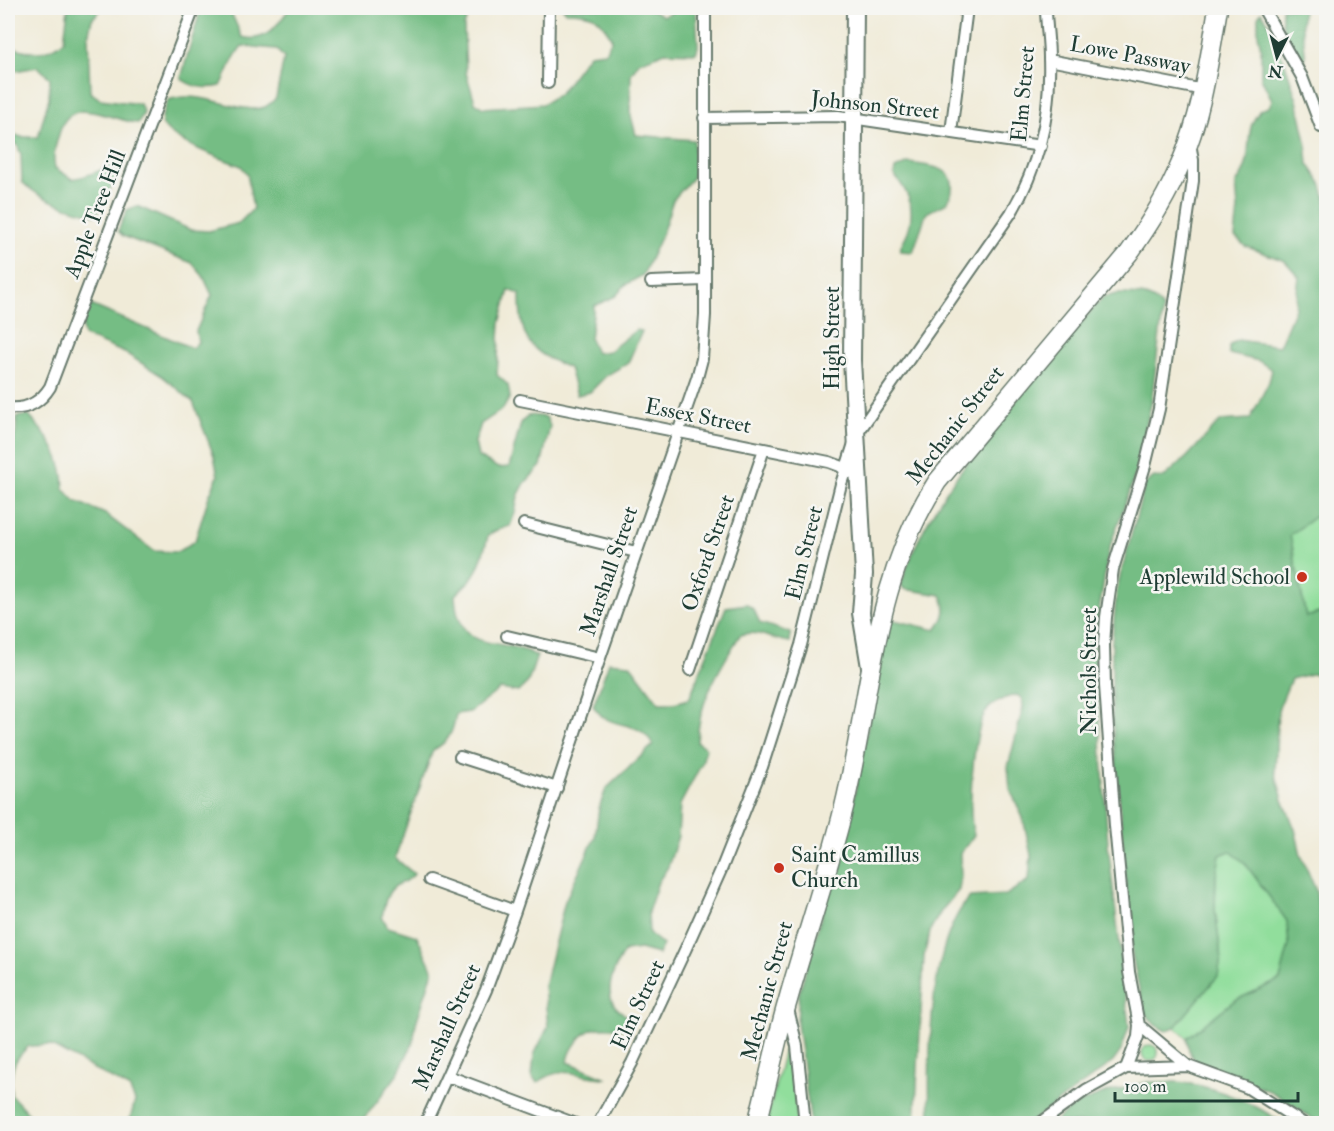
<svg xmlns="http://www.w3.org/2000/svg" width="1334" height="1131" font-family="'IM FELL Double Pica',serif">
  <rect width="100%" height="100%" fill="#f6f6f2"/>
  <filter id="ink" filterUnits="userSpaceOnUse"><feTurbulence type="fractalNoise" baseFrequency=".0167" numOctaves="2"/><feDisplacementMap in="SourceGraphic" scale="12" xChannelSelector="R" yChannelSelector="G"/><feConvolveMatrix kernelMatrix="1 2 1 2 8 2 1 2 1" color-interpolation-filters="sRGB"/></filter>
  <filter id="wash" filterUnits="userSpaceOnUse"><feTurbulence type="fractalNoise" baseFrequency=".008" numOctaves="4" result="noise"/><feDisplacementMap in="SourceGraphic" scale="24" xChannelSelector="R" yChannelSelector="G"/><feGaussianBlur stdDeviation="1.35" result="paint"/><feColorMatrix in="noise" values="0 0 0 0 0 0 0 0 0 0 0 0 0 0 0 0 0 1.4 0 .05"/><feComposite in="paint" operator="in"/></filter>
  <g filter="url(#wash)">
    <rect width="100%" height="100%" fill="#f0ebd8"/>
    <path fill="#91de9c" stroke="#588e68" stroke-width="1.5" d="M1326,512V611L1306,617L1290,535L1320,513Z
      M1230,851L1245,863L1287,921L1289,945L1280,980L1234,1001L1187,1038L1175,1027L1218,976L1221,957L1215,909L1216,876L1220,855Z
      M788,1043L792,1046L797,1123L766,1124L784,1050Z
      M1142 1053a8 8 0 1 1 16 0a8 8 0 1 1-16 0Z"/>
    <path fill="#74bd84" stroke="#4a7d5c" stroke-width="1.5" d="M68,8H103L92,19L88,36L90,92L100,99L140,104L144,113L138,123C111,121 71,93 60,131C56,144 52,155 55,168L72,179C88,176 100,172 113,163L121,167L97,215C74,211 39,199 22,182L21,155L17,144L8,141V132L21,137H38L49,98L50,78L38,67L8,72V45C30,54 44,56 64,41Z
      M201,8H229L242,37C266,44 277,25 290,8H483L469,13L464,26L466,73L475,102L483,108L543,104L560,93L589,54L605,52L612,39C600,16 593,12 566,12L563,8H649L663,16L682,8H696L698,47L696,53L665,52L639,62L631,74L630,112L636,135L694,140V176L673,200L663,231L643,275L625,285L616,296L594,306L590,339L596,353L609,351L636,330L642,331L628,363L607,375L590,392L577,395L569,368C527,351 520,338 520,294L509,290L500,323L497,375L508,385L510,397L503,409L481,424L475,442L478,457L498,468L509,467L521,423L529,415L546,417L550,426L541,466L525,483L518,496L515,513L510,526L495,531L488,536C480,566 478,575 455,595C458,658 499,634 537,656L528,682L518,692L500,689L470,712L456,714C453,732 449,742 433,750L395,858L414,874C409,881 404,881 397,885C386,891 384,906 382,917L388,927L417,936L433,971L416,1023L413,1043L397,1075L361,1123H129L135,1101L129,1088L50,1045L29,1046C11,1062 11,1071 11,1095L37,1123H8V462L16,432L17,417L28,415C49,437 64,457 64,489L75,501L105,514L154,551L177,552L195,541L209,496L218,476L214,456L193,402L162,376L127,354L84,336C80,323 84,316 91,305L192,348L198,342L196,331L212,295L203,276L192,263L123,236L118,231L127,210L137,206L191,230L209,231L239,223L253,209L247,173L241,166C224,159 168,141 162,123C160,117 166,106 168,100C201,88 242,116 265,107C269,105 273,101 276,98L284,58L276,49L242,46C231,59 229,71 221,86C207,89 191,88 181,78Z
      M1282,8H1304C1297,28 1309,47 1304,66H1300C1289,47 1280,30 1282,8Z
      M1261,12L1268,22L1285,63L1297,100L1306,141L1308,164L1321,183L1326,199V512L1320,513L1290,535L1306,617L1326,611V675L1311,674L1291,679L1278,710L1275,771L1283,800L1295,829L1301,855L1316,891L1326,952V1123H1319L1272,1092L1199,1063C1189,1056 1188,1050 1187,1038L1234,1001L1280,980L1289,945L1287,921L1245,863L1230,851L1220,855L1216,876L1215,909L1221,957L1218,976L1175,1027L1166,1031L1155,1025L1144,1011L1132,955L1112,715V642L1117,588L1145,484L1154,477L1163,478L1187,457L1220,421L1250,419L1269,382L1272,370L1259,361L1229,354V346L1238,340L1279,346L1295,308L1299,277L1285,261L1245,246L1235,237L1238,209L1236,183C1252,164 1246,149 1251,127C1252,121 1257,115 1260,110L1269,107L1272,100L1261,78V49L1258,34V17Z
      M909,163C926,166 955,165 952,189C952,194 950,198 947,202C942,208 932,208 926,214L913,252L900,251C901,242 907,237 909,228C915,206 908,191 894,175L895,169Z
      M1118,294C1135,294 1153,293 1163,309L1151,404L1136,473L1109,549L1094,641L1108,844L1129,1027L1121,1051L1113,1062L1029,1123H930C928,1063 927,943 970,897L1006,895L1029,880L1031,855L1023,818L1010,789L1008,767L1023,708L1022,699L1017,695C1005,697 991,703 985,713C973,735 967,811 974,835L960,854L961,876L959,890L942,910L931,928L924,956L915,1123L811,1124L797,1023L799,993L850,818L887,627L889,623L894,620L936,630C945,618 948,609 941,595L904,589L901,585C918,527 952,481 988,435C1025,388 1064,343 1103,297Z
      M747,604L754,610L760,623L791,633L790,642C771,640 757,629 740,635C720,668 698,702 697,742L706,748L702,763L680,805L678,836L668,867L658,882L648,912L649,933L663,945L658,954L640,949L625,951C615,965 603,990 615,1006C619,1011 626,1015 630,1019L628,1030C617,1028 605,1026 594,1029C582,1032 569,1050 568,1062L607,1078C575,1078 565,1062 537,1083L532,1077L534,1055L548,1027L544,986L565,901L595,837L599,808L606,789L653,745C641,721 621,729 603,717C599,714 596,709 593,706L609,662L630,664L659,703H674L689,699L726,607Z
      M1148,1082C1160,1082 1174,1081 1186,1083C1217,1088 1257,1104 1282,1123H1053L1077,1104L1108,1092Z"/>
  </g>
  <g filter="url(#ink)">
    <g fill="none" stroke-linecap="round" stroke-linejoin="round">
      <defs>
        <path id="minor" d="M1263,8L1302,77L1321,127
          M1049,60L1204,90
          M548,83L549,8
          M704,118L838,116L1041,146
          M951,132L967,8
          M651,282L704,280
          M520,400L829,462L840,466L849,473
          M8,408C26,410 40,403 50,387L194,8
          M524,524L636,552
          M507,636L600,658
          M690,670L764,449
          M460,757L557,788
          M429,880L515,911
          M788,1009L797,1046L805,1124
          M1139,1025L1188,1066
          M1126,1068L1188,1066L1248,1088L1304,1124
          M448,1076L576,1124
          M425,1124L486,990L515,911L600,658L697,378L702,359L705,315V8
          M598,1124L632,1063L686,948L721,870L762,767L801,645L841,484L857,434L1011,213C1039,166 1051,114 1049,58C1049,41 1046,24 1046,8
          M1039,1124L1086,1090L1126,1068L1138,1037L1139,1025L1129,972L1115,826L1105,686L1104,645L1106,617L1113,569L1145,466L1159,409L1193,181V160L1190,143"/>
        <path id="secondary" d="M855,8L852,360L864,574L861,613L870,667"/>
        <path id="primary" d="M757,1124C768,1082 776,1041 788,1000C806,936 828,872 844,807C871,697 873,580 937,482L1129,253C1149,225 1167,197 1180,165C1202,115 1209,61 1218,8"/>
      </defs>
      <use href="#minor" stroke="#687a6d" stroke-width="14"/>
      <use href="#secondary" stroke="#687a6d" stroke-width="20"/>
      <use href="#primary" stroke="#687a6d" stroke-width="21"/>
      <use href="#minor" stroke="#fff" stroke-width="10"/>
      <use href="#secondary" stroke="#fff" stroke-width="16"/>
      <use href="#primary" stroke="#fff" stroke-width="18"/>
    </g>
  </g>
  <g fill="#c8321e" stroke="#f6f6f2" stroke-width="2">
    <circle cx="1302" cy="577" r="6"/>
    <circle cx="779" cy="868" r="6"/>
  </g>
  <g text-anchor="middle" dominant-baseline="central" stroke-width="5" stroke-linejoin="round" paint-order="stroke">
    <g font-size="22" fill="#1f3d34" stroke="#f6f6f2">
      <text transform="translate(1130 55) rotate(11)">Lowe Passway</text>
      <text transform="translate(1023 94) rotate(-85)">Elm Street</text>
      <text transform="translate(875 105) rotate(6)">Johnson Street</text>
      <text transform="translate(95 214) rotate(-69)">Apple Tree Hill</text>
      <text transform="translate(832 338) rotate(-90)">High Street</text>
      <text transform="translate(698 416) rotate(11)">Essex Street</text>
      <text transform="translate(955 425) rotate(-52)">Mechanic Street</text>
      <text transform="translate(708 553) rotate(-71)">Oxford Street</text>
      <text transform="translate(804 553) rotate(-76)">Elm Street</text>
      <text transform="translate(609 571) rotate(-71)">Marshall Street</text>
      <text transform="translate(1089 671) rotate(-90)">Nichols Street</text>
      <text transform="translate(767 991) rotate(-75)">Mechanic Street</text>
      <text transform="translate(638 1005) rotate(-65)">Elm Street</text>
      <text transform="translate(447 1027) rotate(-66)">Marshall Street</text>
    </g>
    <g font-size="22" fill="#1f3d34" stroke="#f6f6f2" text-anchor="end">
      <text x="1290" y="577">Applewild School</text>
      <text x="791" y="855" text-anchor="start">Saint Camillus<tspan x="791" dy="25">Church</tspan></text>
    </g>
  </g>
  <rect width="1334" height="1131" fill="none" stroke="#f6f6f2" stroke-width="30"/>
  <g transform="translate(1277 57) rotate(186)" stroke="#f6f6f2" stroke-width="4.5" paint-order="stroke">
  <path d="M0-4.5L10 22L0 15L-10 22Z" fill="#1f3d34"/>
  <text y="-9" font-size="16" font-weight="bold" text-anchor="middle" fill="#1f3d34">N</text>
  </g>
  <path d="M1115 1092v9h183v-9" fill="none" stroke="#1f3d34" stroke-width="3"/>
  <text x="1124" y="1092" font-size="18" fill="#1f3d34" stroke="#f6f6f2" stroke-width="4.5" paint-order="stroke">100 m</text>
</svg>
